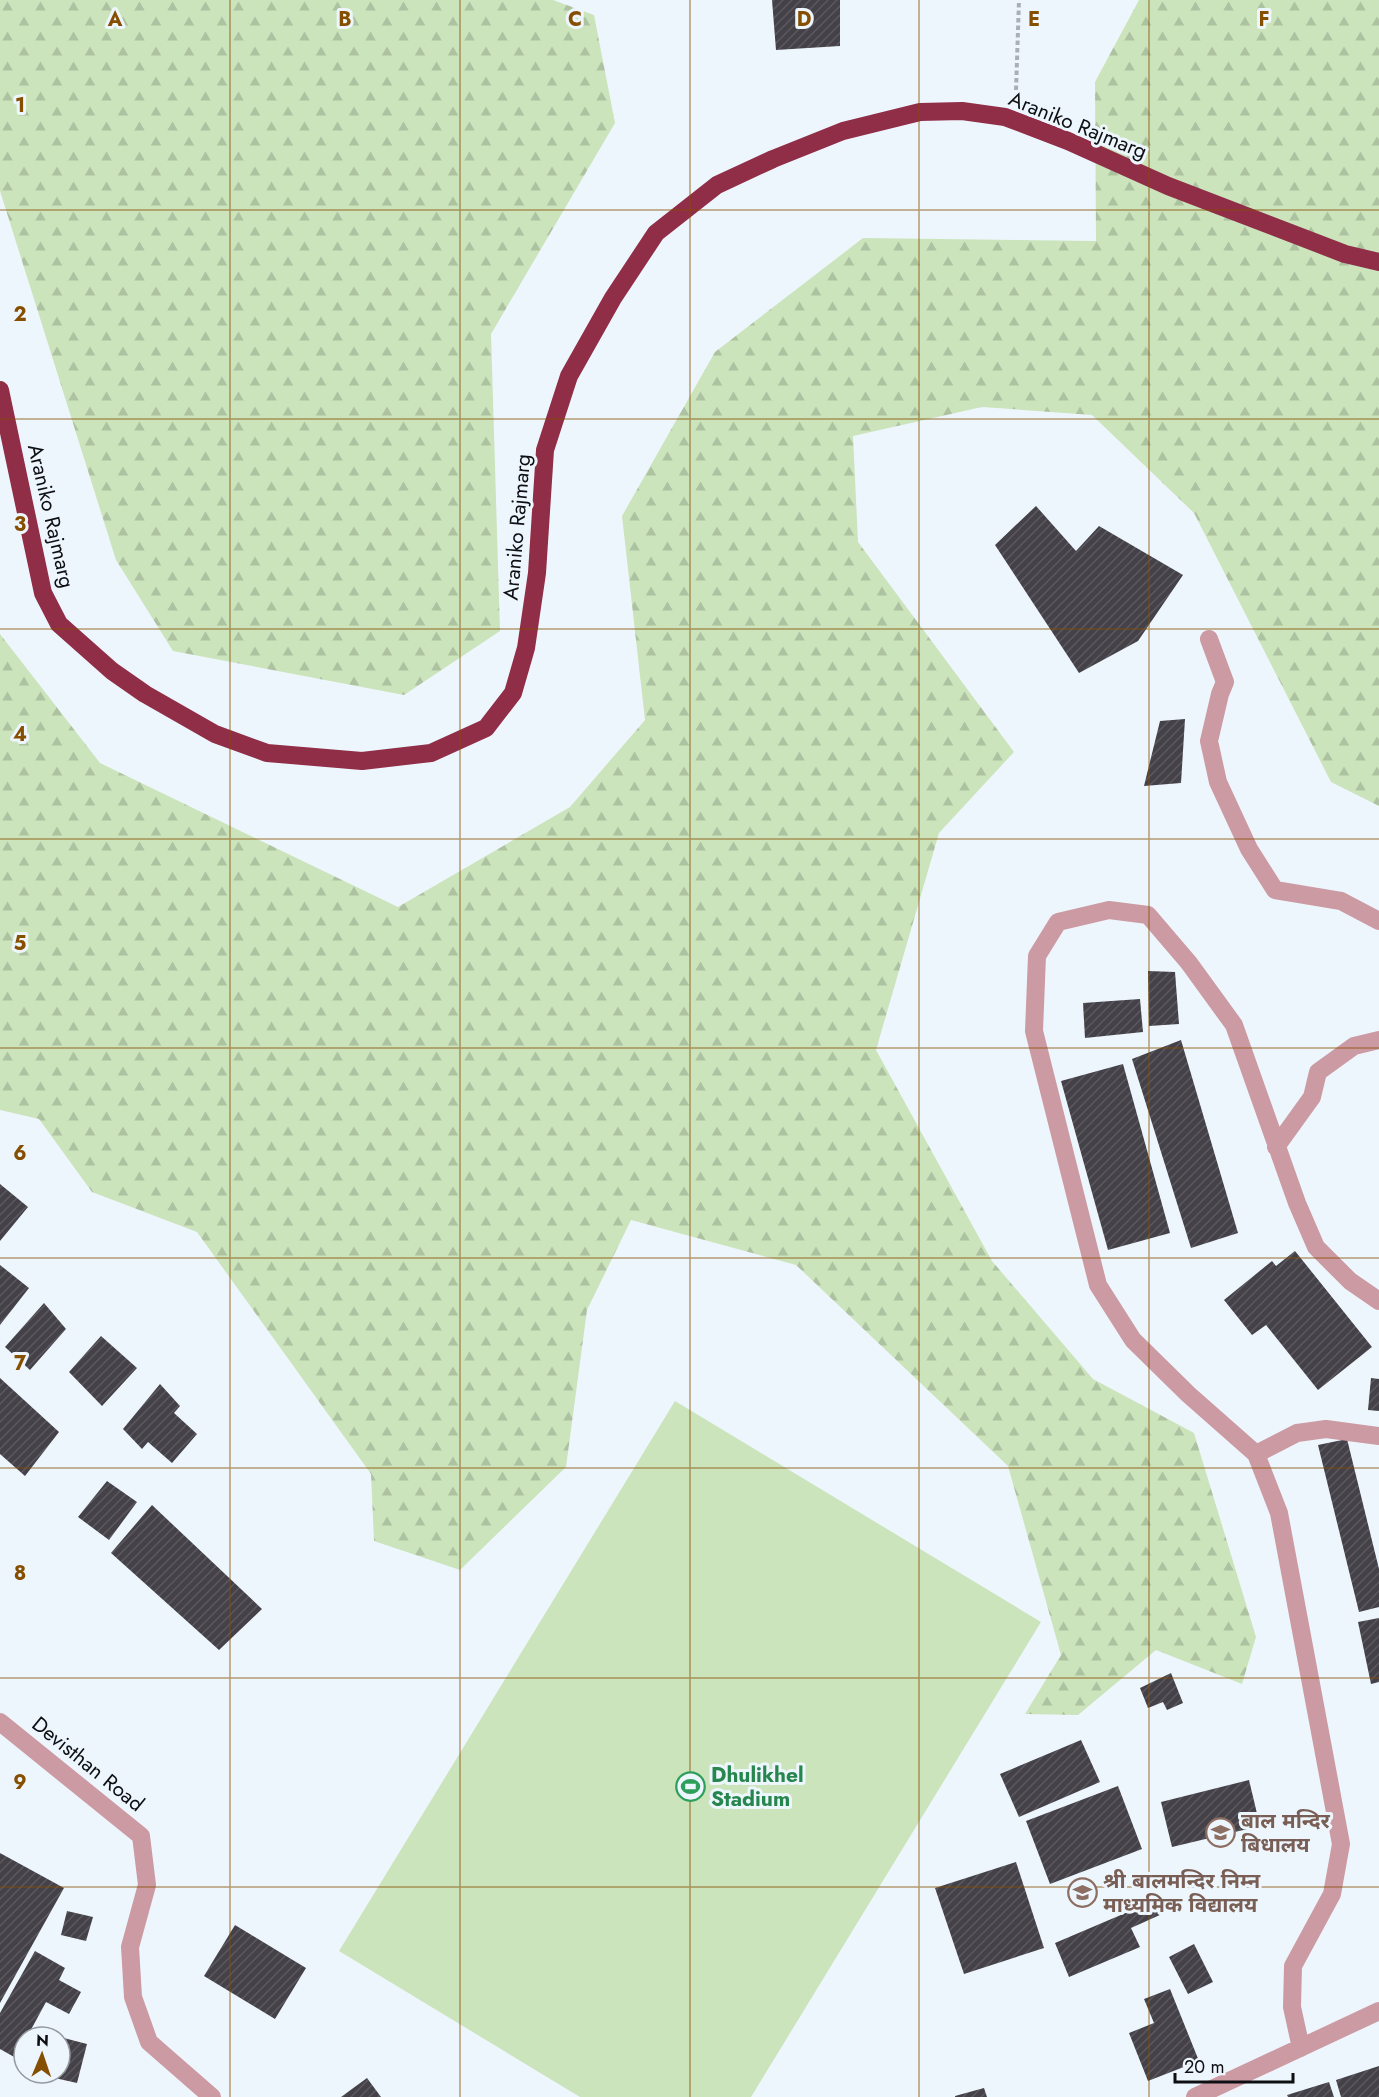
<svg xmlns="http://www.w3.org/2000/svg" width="1379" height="2097" font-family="Jost,'Noto Sans Devanagari',sans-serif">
  <defs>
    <pattern id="forest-firs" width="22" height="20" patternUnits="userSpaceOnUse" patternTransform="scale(1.5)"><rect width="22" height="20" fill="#cbe4bc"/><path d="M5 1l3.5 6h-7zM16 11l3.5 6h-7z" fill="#adc2a1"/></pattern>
    <pattern id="building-hatch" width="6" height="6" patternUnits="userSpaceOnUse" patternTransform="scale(1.5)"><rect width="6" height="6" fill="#444148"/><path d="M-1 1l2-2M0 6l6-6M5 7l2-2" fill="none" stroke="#5b595e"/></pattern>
  </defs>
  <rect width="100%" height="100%" fill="#eef6fd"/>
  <path fill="url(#forest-firs)" d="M0,0H553L594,15L615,123L491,334L500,631L404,695L173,651L116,560L0,191Z
    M1139,0H1379V806L1331,782L1194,513L1092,415L982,407L853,436L858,542L1014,752L939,833L876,1050L992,1261L1093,1379L1194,1433L1256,1637L1242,1684L1156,1650L1078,1715L1025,1714L1061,1655L1008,1466L796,1265L631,1220L587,1310L566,1467L460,1570L374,1541L371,1474L197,1232L92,1192L39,1119L0,1110V634L100,763L398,907L570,807L645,720L622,516L715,352L863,238L1096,241L1095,82Z"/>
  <path fill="#cbe4bc" d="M675,1401L1041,1622L751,2097H580L339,1951Z"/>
  <path fill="url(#building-hatch)" d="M772,0H840V46L776,50Z
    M1036,506L1076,551L1099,526L1183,575L1138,641L1079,673L995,545Z
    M1185,719L1181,783L1144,786L1160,721Z
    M1148,971L1175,972L1179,1024L1149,1026Z
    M1140,999L1143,1032L1085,1038L1083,1003Z
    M1181,1040L1238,1233L1191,1248L1132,1059Z
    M1123,1064L1170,1233L1108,1250L1061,1081Z
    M0,1184L28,1207L0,1241Z
    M1295,1251L1372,1347L1318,1390L1266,1325L1252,1335L1224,1300L1272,1261L1276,1266Z
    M0,1265L29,1288L0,1325Z
    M44,1303L66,1329L30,1370L5,1347Z
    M101,1336L137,1368L102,1406L69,1372Z
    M0,1378L59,1432L25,1476L0,1454Z
    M1371,1378L1379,1379V1411L1368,1410Z
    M160,1384L180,1406L174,1413L197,1434L172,1463L148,1442L142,1449L123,1429Z
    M1347,1439L1379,1569V1607L1359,1612L1318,1445Z
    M107,1481L137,1502L109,1540L78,1517Z
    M152,1505L262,1609L219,1650L111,1553Z
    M1379,1618V1682L1371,1684L1358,1622Z
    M1171,1673L1183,1703L1167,1710L1163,1702L1148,1708L1140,1688Z
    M1081,1740L1100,1782L1019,1817L1000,1774Z
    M1249,1780L1260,1826L1172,1847L1161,1802Z
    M1118,1786L1142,1849L1050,1884L1026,1821Z
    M0,1853L64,1888L0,2003Z
    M1016,1862L1044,1948L964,1974L935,1888Z
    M1156,1900L1162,1914L1131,1928L1140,1947L1069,1977L1055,1943Z
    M67,1911L93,1917L86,1941L61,1935Z
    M235,1925L306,1968L275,2019L204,1976Z
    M1194,1944L1213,1982L1188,1994L1169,1957Z
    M35,1951L65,1968L59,1980L81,1992L69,2014L46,2002L27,2037H24V2043L16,2058L0,2049V2013Z
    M1170,1989L1199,2061L1148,2081L1129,2033L1154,2023L1144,1999Z
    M60,2037L87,2044L77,2083L37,2074L60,2073Z
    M1379,2066V2097H1341L1336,2080Z
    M367,2078L381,2097H341Z
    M1329,2082L1334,2097H1288L1287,2095Z
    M984,2088L987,2097H955V2096Z"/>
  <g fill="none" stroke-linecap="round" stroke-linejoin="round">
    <path stroke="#a9b0b5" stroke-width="4" stroke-dasharray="4.5 3" stroke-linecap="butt" d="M1016,90L1019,0"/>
    <path stroke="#cc9aa2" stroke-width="18" d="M1209,639L1225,682L1220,694L1209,741L1218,782L1249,849L1275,890L1341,901L1379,921
      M1276,1147L1312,1097L1318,1072L1354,1046L1379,1040
      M1256,1454L1297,1433L1326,1429L1379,1436
      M0,1722L141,1836L147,1885L130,1947L133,1997L149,2042L212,2097
      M1301,2048L1292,2007L1293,1966L1332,1894L1341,1844L1279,1513L1256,1454L1188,1394L1133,1340L1098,1285L1034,1031L1037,956L1058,922L1109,910L1148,915L1189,963L1234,1025L1297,1203L1316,1247L1350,1281L1379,1301
      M1195,2097L1379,2011"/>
    <path stroke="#902d47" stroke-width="18" d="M0,390L43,593L59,624L112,671L145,694L215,734L267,753L362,761L431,753L486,728L513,693L526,648L537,573L545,450L569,376L613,298L656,233L717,185L773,159L843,131L920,112L962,111L1005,117L1068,141L1168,186L1345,254L1379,262"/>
  </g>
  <path fill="none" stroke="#864f00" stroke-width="1.5" stroke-opacity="0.55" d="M230,0V2097M460,0V2097M690,0V2097M919,0V2097M1149,0V2097M0,210H1379M0,419H1379M0,629H1379M0,839H1379M0,1048H1379M0,1258H1379M0,1468H1379M0,1678H1379M0,1887H1379"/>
  <defs>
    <symbol id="stadium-ring" viewBox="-11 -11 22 22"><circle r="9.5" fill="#eef6fd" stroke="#2e9e5b" stroke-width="1.5"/><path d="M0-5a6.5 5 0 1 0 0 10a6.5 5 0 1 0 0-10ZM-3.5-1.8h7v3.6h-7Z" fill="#2e9e5b"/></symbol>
    <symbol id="school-ring" viewBox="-11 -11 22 22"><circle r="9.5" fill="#eef6fd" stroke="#8d6e63" stroke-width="1.5"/><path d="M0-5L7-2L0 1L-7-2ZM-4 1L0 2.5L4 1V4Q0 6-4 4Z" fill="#8d6e63"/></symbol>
  </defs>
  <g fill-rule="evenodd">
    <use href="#stadium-ring" x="674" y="1770" width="33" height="33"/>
    <use href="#school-ring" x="1204" y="1816" width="33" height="33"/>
    <use href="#school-ring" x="1066" y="1876" width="33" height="33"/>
  </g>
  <g text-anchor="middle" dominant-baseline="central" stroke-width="6" stroke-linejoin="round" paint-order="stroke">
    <g font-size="21" fill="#0d0f12" stroke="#eef6fd">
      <text transform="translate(1078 125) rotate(22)">Araniko Rajmarg</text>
      <text transform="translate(51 516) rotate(77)">Araniko Rajmarg</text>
      <text transform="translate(517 527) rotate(-85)">Araniko Rajmarg</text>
      <text transform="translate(88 1764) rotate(39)">Devisthan Road</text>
    </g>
    <g font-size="21" font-weight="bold" fill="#27864d" stroke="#eef6fd" text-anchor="start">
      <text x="711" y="1775">Dhulikhel<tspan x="711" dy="24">Stadium</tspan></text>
    </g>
    <g font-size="21" font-weight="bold" fill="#785e54" stroke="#eef6fd" text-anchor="start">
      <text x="1241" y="1821">बाल मन्दिर<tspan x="1241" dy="24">बिधालय</tspan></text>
      <text x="1103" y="1881">श्री बालमन्दिर निम्न<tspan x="1103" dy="24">माध्यमिक विद्यालय</tspan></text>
    </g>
  </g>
  <g font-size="20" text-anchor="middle" font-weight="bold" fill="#864f00" stroke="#eef6fd" stroke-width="6" stroke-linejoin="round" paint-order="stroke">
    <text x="115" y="26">A</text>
    <text x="345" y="26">B</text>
    <text x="575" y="26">C</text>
    <text x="804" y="26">D</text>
    <text x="1034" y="26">E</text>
    <text x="1264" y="26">F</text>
    <text x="20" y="112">1</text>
    <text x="20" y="321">2</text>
    <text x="20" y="531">3</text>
    <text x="20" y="741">4</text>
    <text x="20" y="950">5</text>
    <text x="20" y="1160">6</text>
    <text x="20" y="1370">7</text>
    <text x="20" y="1580">8</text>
    <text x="20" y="1789">9</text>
  </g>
  <g transform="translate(42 2055) rotate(2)"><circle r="28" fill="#eef6fd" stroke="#949a9f" stroke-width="1.5"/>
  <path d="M0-4.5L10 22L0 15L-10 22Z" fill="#864f00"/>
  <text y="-9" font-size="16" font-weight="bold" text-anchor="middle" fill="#0d0f12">N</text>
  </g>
  <path d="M1175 2073v9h118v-9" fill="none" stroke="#0d0f12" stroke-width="3"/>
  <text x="1184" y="2073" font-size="18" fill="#0d0f12" stroke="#eef6fd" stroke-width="4.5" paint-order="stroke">20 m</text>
</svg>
